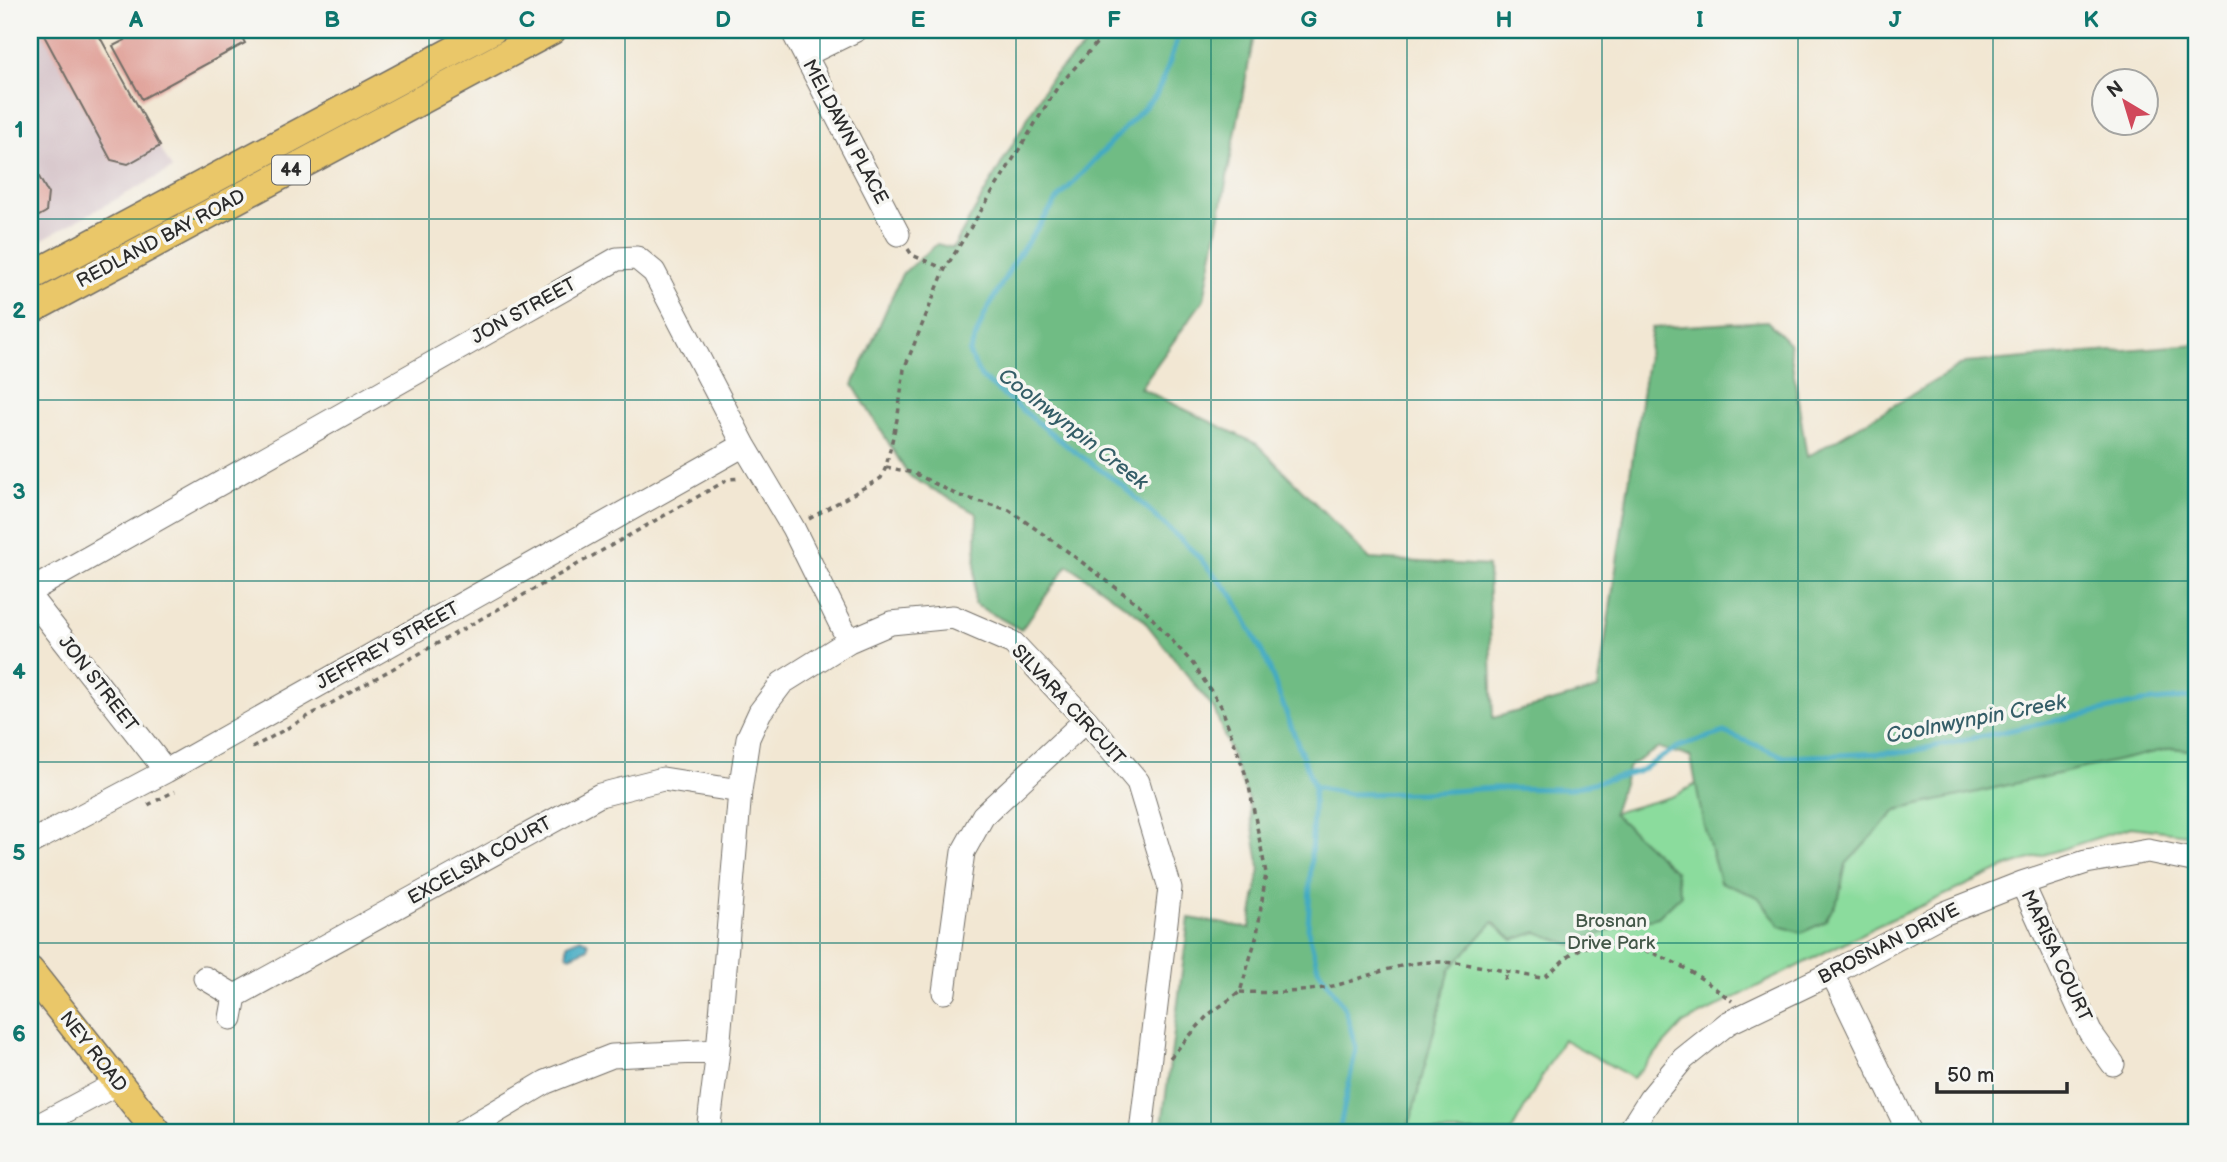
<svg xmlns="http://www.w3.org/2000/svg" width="2227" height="1162" font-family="'Balsamiq Sans',sans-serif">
  <rect width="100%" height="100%" fill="#f6f6f2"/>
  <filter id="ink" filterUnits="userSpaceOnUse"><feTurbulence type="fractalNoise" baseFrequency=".0143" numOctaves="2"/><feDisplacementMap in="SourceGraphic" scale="14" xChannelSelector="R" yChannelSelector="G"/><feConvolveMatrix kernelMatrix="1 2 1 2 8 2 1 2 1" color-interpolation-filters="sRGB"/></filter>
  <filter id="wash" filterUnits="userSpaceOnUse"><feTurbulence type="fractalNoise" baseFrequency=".00686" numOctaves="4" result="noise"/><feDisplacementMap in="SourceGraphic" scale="28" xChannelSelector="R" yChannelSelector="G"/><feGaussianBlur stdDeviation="1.57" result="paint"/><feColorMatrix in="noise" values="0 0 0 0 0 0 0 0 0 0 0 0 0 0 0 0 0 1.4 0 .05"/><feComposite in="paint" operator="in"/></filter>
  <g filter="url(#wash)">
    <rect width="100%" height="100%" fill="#f2e7d3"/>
    <path fill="#d2bec4" d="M30,30H95L172,169L30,246Z"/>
    <path fill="#8bdc9d" stroke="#5b8464" stroke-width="2" d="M2173,748L2197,751V814L2187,834L2131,827L2006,867L1875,927L1683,1024L1633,1078L1563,1039L1511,1132H1404L1411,1119L1450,969L1482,824L1613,813L1674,796L1728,767Z"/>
    <path fill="#70bc84" stroke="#4e7458" stroke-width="2" d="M1102,30H1255L1204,299L1140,388L1257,444L1370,559L1488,566L1493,718L1598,689L1652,328L1767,321L1789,343L1807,457L1965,363L2197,344V751L2173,748L1897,810L1846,864L1839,897L1825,922L1801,933L1780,926L1758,897L1720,882L1703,822L1691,757L1659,748L1629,766L1613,813L1675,871L1681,895L1658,917L1623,925L1572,945L1537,932L1513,940L1493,922L1450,969L1411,1119L1404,1132H1161L1189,918L1250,928L1260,868L1248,799L1214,709L1141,617L1068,565L1021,630L974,604L977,514L909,476L853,385L902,274L937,244L953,248L1050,79Z"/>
    <path fill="#43aac3" stroke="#376a77" stroke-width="2" d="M581,938L588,943V948L570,956L567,954V944Z"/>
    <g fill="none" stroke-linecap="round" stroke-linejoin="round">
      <path stroke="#43aac3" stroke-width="5" d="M1180,30L1168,67L1156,95L1057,200L1015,260L985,314L969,353L981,377L1071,449L1122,485L1194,552L1233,596L1267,662L1314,787L1308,930L1318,968L1345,1009L1356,1048L1339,1132
        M1314,787L1350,794L1422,793L1493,788L1568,789L1638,772L1678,747L1724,732L1785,757L1908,752L2143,702L2197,697"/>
    </g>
    <g id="blocks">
      <path fill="#e1a59d" d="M41,30H96L160,146L128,164L111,160Z
        M119,30H238L245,43L142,99L113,46L125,40Z
        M30,161L48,193L46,212L30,221Z"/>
    </g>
  </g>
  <g filter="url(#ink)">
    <use href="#blocks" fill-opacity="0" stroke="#716d66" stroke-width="2"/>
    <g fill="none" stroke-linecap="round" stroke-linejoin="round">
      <defs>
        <path id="minor" d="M792,30L898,234
          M805,55L856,30
          M30,591L617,259L637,258L654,272L744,445L793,528L849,641
          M30,597L166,771
          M30,843L166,771L744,445
          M2022,883L2090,1032L2113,1064
          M1832,973L1909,1132
          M205,978L235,996
          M944,992L963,852L983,816L1086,720
          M231,1018L235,996L600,795L663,779L740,791
          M30,1130L118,1083
          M462,1132L546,1082L612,1056L718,1051
          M708,1132L718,1051L740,791L748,738L760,712L782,683L849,641L891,623L953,617L1013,643L1086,720L1138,782L1170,888L1141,1132
          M1629,1132L1650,1099L1683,1059L1728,1023L1832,973L1943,914L2022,883L2086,862L2148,851L2197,861"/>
        <path id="major" d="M30,277L492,30
          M30,310L552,30
          M30,971L157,1132"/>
      </defs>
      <use href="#minor" stroke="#716d66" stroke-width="25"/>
      <use href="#major" stroke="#716d66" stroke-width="31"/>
      <path stroke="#716d66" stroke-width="3.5" stroke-dasharray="5 5" stroke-linecap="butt" d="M908,249L912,255L945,269
        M886,467L914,473L957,495L1009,510L1067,551L1143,608L1193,664L1221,706L1248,781L1266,873L1257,935L1240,992L1208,1015L1169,1059
        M809,519L881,478L886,467L898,415L904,369L945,269L1057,88L1108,30
        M252,748L729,479L741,478
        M148,805L175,791
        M1505,980L1507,972
        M1240,992C1275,993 1308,993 1341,984C1370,976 1399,963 1430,962C1467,961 1504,972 1541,978C1555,972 1562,958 1575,952C1585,946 1595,945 1606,945C1656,945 1694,972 1732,1001"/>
      <use href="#minor" stroke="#fff" stroke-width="23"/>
      <use href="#major" stroke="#eac769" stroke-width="28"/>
    </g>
  </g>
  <path fill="none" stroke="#0f766e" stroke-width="2" stroke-opacity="0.55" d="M234,30V1132M429,30V1132M625,30V1132M820,30V1132M1016,30V1132M1211,30V1132M1407,30V1132M1602,30V1132M1798,30V1132M1993,30V1132M30,219H2197M30,400H2197M30,581H2197M30,762H2197M30,943H2197"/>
  <g text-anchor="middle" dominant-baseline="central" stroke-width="7" stroke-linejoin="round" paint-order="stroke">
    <rect fill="#f6f6f2" stroke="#686867" stroke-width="2" x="272" y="155.5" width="38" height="29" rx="5"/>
    <g font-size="18" font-weight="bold" fill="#2b2b2b">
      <text x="291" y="170">44</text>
    </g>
    <g font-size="19" fill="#2b2b2b" stroke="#f6f6f2">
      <text transform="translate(845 132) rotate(62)">MELDAWN PLACE</text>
      <text transform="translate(161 239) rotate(-28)">REDLAND BAY ROAD</text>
      <text transform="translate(524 311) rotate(-29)">JON STREET</text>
      <text transform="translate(388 646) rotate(-29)">JEFFREY STREET</text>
      <text transform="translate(98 684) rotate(52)">JON STREET</text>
      <text transform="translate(1068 705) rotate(47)">SILVARA CIRCUIT</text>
      <text transform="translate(480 861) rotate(-29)">EXCELSIA COURT</text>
      <text transform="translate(1889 944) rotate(-27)">BROSNAN DRIVE</text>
      <text transform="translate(2056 956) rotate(65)">MARISA COURT</text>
      <text transform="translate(93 1052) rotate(52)">NEY ROAD</text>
    </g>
    <g font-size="19" fill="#435748" stroke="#f6f6f2">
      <text x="1611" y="921">Brosnan<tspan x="1611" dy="22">Drive Park</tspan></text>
    </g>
    <g font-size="21" font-style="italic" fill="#355e68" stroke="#f6f6f2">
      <text transform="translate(1073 429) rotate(38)">Coolnwynpin Creek</text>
      <text transform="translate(1976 719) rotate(-11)">Coolnwynpin Creek</text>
    </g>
  </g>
  <rect width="2227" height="1162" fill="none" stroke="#f6f6f2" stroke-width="77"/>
  <g transform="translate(2125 102) rotate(322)"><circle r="33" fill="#f6f6f2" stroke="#a5a5a2" stroke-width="2"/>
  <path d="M0-5L12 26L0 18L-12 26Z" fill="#d1495b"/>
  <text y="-10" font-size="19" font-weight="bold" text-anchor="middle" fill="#2b2b2b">N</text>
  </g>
  <path d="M1937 1082v10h130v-10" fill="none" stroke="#2b2b2b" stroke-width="3.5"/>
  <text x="1947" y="1082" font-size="21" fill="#2b2b2b" stroke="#f6f6f2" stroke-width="5" paint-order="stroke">50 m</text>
  <rect x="38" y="38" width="2150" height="1086" fill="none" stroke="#0f766e" stroke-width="2.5"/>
  <g font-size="23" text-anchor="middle" font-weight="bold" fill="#0f766e">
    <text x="136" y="27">A</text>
    <text x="332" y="27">B</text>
    <text x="527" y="27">C</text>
    <text x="723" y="27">D</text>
    <text x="918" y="27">E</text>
    <text x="1114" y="27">F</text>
    <text x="1309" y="27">G</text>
    <text x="1504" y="27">H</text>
    <text x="1700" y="27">I</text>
    <text x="1895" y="27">J</text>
    <text x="2091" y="27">K</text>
    <text x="19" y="137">1</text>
    <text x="19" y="318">2</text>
    <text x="19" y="499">3</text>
    <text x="19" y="679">4</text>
    <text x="19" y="860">5</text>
    <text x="19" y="1041">6</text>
  </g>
</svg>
